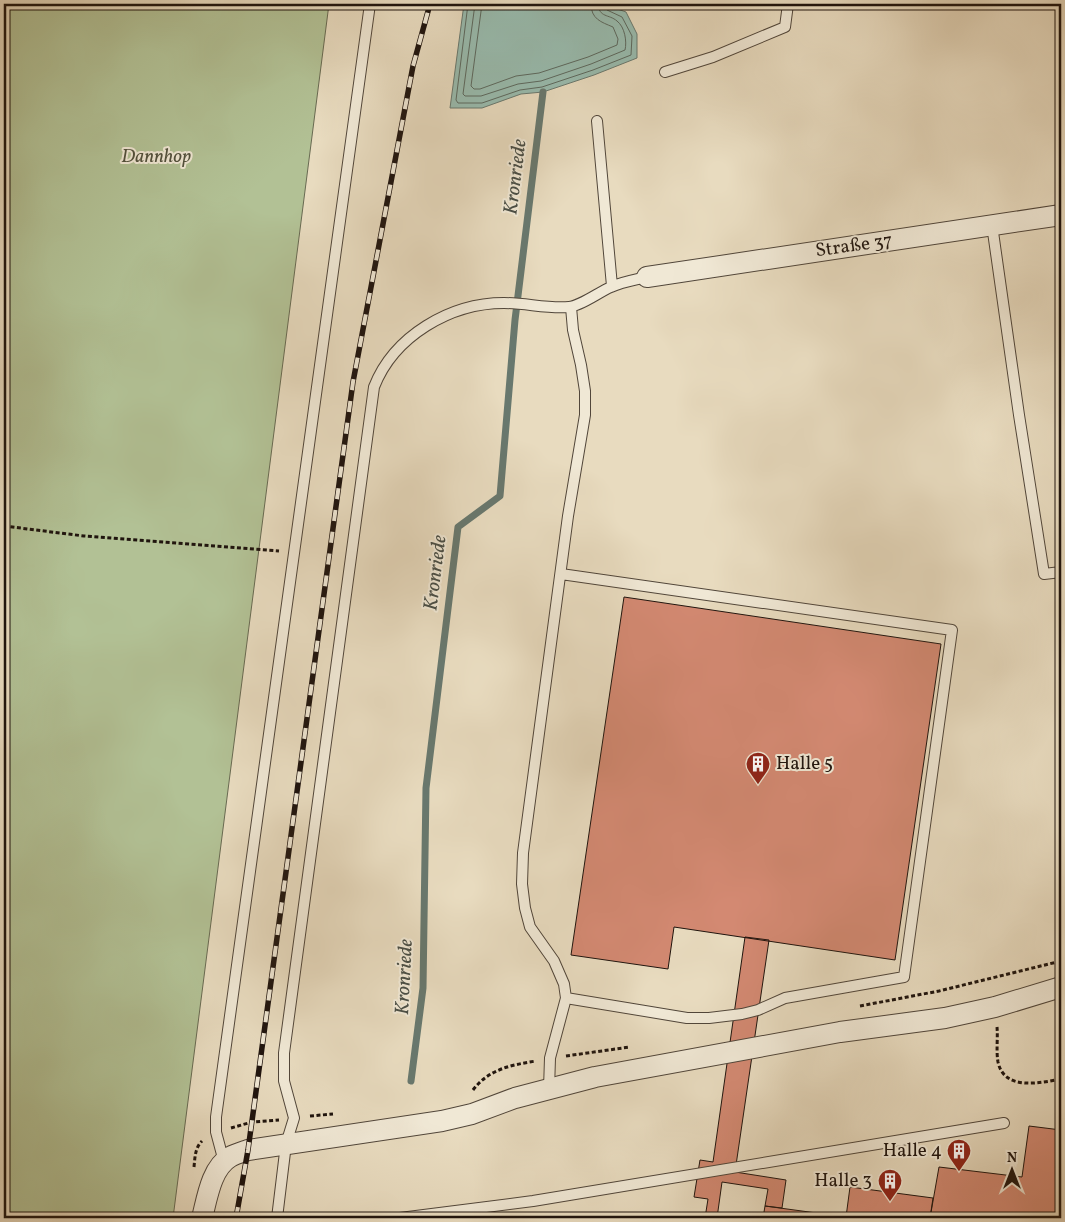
<svg xmlns="http://www.w3.org/2000/svg" width="1065" height="1222" font-family="Vollkorn,serif">
  <rect width="100%" height="100%" fill="#e8dbbf"/>
  <filter id="stains"><feTurbulence type="fractalNoise" baseFrequency=".004" numOctaves="4"/><feColorMatrix values="0 0 0 0 .2 0 0 0 0 .09 0 0 0 0 .02 0 0 0 .5 -.17"/></filter>
  <radialGradient id="worn" r=".72"><stop offset=".6" stop-color="#630" stop-opacity="0"/><stop offset="1" stop-color="#630" stop-opacity=".3"/></radialGradient>
  <path fill="#b2c195" stroke="#686a52" d="M4,4H329L173,1218H4Z"/>
  <path fill="#98bbae" stroke="#68786e" d="M464,4H603L626,12L637,34V58L594,75L543,92L521,94L482,108H450Z"/>
  <g fill="none" stroke-linecap="round" stroke-linejoin="round">
    <path stroke="#5c685e" stroke-width="1" d="M468,4L456,100L458,103H482L520,90L542,87L593,70L631,55L632,36L622,17L607,10L604,4
      M475,4L463,94L465,96H481L518,84L541,81L591,64L625,50C627,42 625,27 617,21C609,14 599,18 598,4
      M482,4L471,86L474,89H480L516,76L539,73L588,57L617,45L618,39L613,27C601,22 591,19 591,4"/>
    <path stroke="#68786e" stroke-width="7" d="M411,1081L423,988L426,788L458,527L500,496L515,320L543,92"/>
  </g>
  <path fill="#d38972" stroke="#1f140e" d="M624,597L941,644L895,960L674,927L668,969L571,955Z
    M745,937L769,940L735,1172L786,1180L782,1208L765,1206L768,1189L722,1182L717,1218H705L708,1199L694,1197L700,1160L713,1162Z
    M1029,1126L1061,1130V1218H930L939,1167L1022,1177Z
    M850,1187L933,1198L930,1218H763L765,1206L846,1217Z"/>
  <g fill="none" stroke-linecap="round" stroke-linejoin="round">
    <defs>
      <path id="lane" d="M665,72L713,57L785,27L788,4
        M597,121L612,286
        M992,225L1019,415L1044,574L1061,572
        M561,574L952,630L904,977L785,998L758,1010L742,1014L709,1018H687L566,998
        M549,1089L550,1058L566,998L564,984L554,961L530,927L525,908L522,884L523,853L568,516L585,415V391L581,365L573,330L571,307
        M224,1162L216,1132V1117L370,4
        M277,1218L286,1144L294,1118L284,1081V1053L374,387C394,336 450,303 504,303C526,303 548,309 569,307C581,306 599,292 611,287C622,282 635,280 647,277
        M400,1218L533,1201L1004,1123"/>
      <path id="street" d="M647,277L1061,215
        M202,1218C207,1199 211,1168 230,1157C235,1154 242,1152 248,1150L442,1121L472,1114L515,1098L595,1077L840,1032L945,1018L995,1007L1061,987"/>
    </defs>
    <use href="#lane" stroke="#51463a" stroke-width="12"/>
    <use href="#street" stroke="#51463a" stroke-width="22"/>
    <path stroke="#1f140e" stroke-width="3" stroke-dasharray="4 2.5" stroke-linecap="butt" d="M4,526L84,536L279,551
      M860,1006L939,991L1061,961
      M997,1027C998,1038 996,1051 998,1062C1004,1091 1040,1083 1061,1079
      M566,1056L630,1047
      M473,1090C489,1069 511,1065 536,1061
      M310,1116L333,1114
      M231,1128L252,1122L279,1120
      M194,1167C195,1157 195,1148 202,1141"/>
    <use href="#lane" stroke="#f0e8d5" stroke-width="10"/>
    <use href="#street" stroke="#f0e8d5" stroke-width="20"/>
    <defs>
      <path id="rail" d="M236,1218L248,1150L353,382L413,66L430,4"/>
    </defs>
    <use href="#rail" stroke="#1f140e" stroke-width="5.5"/>
    <use href="#rail" stroke="#f0e8d5" stroke-width="4" stroke-dasharray="11" stroke-linecap="butt"/>
  </g>
  <defs>
    <symbol id="building-pin" viewBox="-11 -11 22 30"><path d="M0 17L-7.5 6A9.5 9.5 0 1 1 7.5 6Z" fill="#8f2418" stroke="#f0e8d5"/><path d="M-4-6H4V6H1V3H-1V6H-4ZM-2.5-4.3h1.7v1.8h-1.7ZM.8-4.3h1.7v1.8H.8ZM-2.5-1h1.7V.8h-1.7ZM.8-1h1.7V.8H.8Z" fill="#fff"/></symbol>
  </defs>
  <g fill-rule="evenodd">
    <use href="#building-pin" x="744" y="750" width="28" height="38"/>
    <use href="#building-pin" x="945" y="1137" width="28" height="38"/>
    <use href="#building-pin" x="876" y="1167" width="28" height="38"/>
  </g>
  <g text-anchor="middle" dominant-baseline="central" stroke-width="4" stroke-linejoin="round" paint-order="stroke">
    <g font-size="19" font-style="italic" fill="#52513d" stroke="#f0e8d5">
      <text x="156" y="157">Dannhop</text>
    </g>
    <g font-size="19" fill="#1f140e" stroke="#f0e8d5">
      <text transform="translate(854 246) rotate(-8)">Straße 37</text>
    </g>
    <g font-size="19" fill="#1f140e" stroke="#f0e8d5" text-anchor="end">
      <text x="776" y="764" text-anchor="start">Halle 5</text>
      <text x="942" y="1151">Halle 4</text>
      <text x="872" y="1181">Halle 3</text>
    </g>
    <g font-size="20" font-style="italic" fill="#494e46" stroke="#f0e8d5">
      <text transform="translate(516 177) rotate(-83)">Kronriede</text>
      <text transform="translate(436 573) rotate(-83)">Kronriede</text>
      <text transform="translate(405 977) rotate(-87)">Kronriede</text>
    </g>
  </g>
  <rect width="1065" height="1222" fill="none" stroke="#e8dbbf" stroke-width="20"/>
  <rect x="5" y="5" width="1055" height="1212" fill="none" stroke="#1f140e" stroke-width="2.5"/>
  <rect x="10" y="10" width="1045" height="1202" fill="none" stroke="#1f140e"/>
  <g transform="translate(1012 1170)" stroke="#f0e8d5" stroke-width="4" paint-order="stroke">
  <path d="M0-4L9 19L0 12L-9 19Z" fill="#1f140e"/>
  <text y="-8" font-size="14" font-weight="bold" text-anchor="middle" fill="#1f140e">N</text>
  </g>
  <rect width="100%" height="100%" filter="url(#stains)"/>
  <rect width="100%" height="100%" fill="url(#worn)"/>
</svg>
